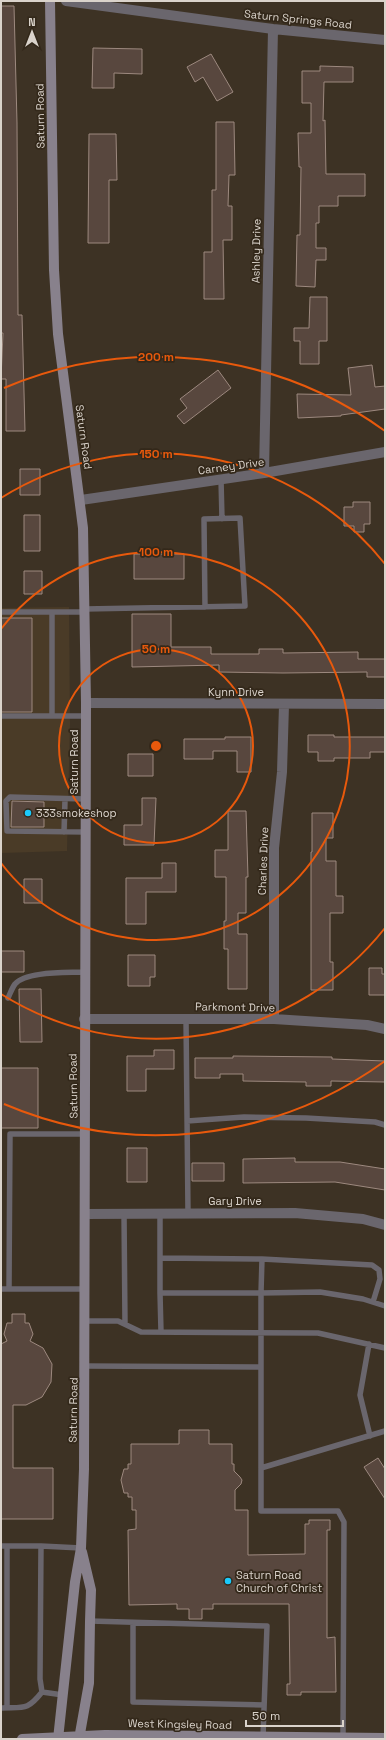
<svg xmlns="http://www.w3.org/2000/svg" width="386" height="1740" font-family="'Space Grotesk',sans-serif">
  <rect width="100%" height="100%" fill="#3d3224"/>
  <path fill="#4a3b27" d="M69,607L70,724L67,851L1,853V608Z"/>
  <path fill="#58473e" stroke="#9d897f" d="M1,6H14L17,123L18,315H22L25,431H6V379H1L3,333H1Z
    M93,48L142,49V74L114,73V88H92Z
    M211,54L233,92L217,101L203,77L195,82L187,67Z
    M320,66L353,67V82H324L323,121L325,120L326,174H365V196H338V206H319V223H316V248H326V260H316L315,287L296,286L297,235H300L301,167H299L298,133H311V103H302V71H320Z
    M216,122H234L235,175H229L228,206H232V240H223L224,299H204V252H212V190H216Z
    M89,134H116L117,180H109V243H88Z
    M310,297H327V341H319V364H300V341H294V328H309Z
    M372,365L375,387L385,386V409L341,415V416L298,418L297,394L351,395L348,368Z
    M218,370L231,388L184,424L177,416L187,408L180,399Z
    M20,469H40V495H20Z
    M353,502H370V524H364V532H354V526H344V507H353Z
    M24,515H40V551H24Z
    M134,554H184V579H134Z
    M24,571H42V594H24Z
    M132,614H171V647H211V654H259V649H283V653L358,652V659H385V677H367V672L283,673L219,672V665L132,667Z
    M1,618H32V712H1Z
    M308,735H334V737H385V752H370V758H334V761H318V752H308Z
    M225,737H251V772H237V751H213V759H184V739H225Z
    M128,754H153V776H128Z
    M142,798H156L154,845H124V825H142Z
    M12,801L44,802V827H11Z
    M228,811H246L248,877H246V913H238V934H247V989H228V949H224V921H226V877H215V850H228Z
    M312,813H333V838H326V861H336V896H343V913H330V962H333V990H311V852H312Z
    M162,863H176V892H146V924H126V878H162Z
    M24,879H42V903H24Z
    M1,951H24V972H1Z
    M128,955H155V977H150V986H128Z
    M369,968H382V974H385V995H369Z
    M19,989H41L42,1042H20Z
    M154,1050H174V1069H146V1091H127V1056H154Z
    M233,1056L332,1057V1059L385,1061V1082L331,1081V1086H306V1082L243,1081V1074H220V1078H195V1058H233Z
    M1,1068H38V1128H1Z
    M127,1148H147V1182H127Z
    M295,1158V1162H340L385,1169V1190L335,1182L243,1183V1159Z
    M192,1163H224V1181H192Z
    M12,1314H25V1323H29L33,1334L30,1341L43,1348L52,1364L51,1382L42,1397L26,1405H13V1468H53V1519H1V1344L7,1341L4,1334L7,1323H12Z
    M179,1430H209V1444H232V1464H234V1471L240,1477L242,1480L241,1484L235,1490V1510H248V1555L305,1554V1524H309V1520H330V1530H327V1638L335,1637L336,1692H301V1695H287V1684H290L289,1604H213V1609H202V1619H189V1609H177V1604L129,1605L128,1530L136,1529V1510H132V1497H128V1493H124L121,1480L124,1469H128V1464H131V1444H179Z
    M378,1458L385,1469V1499L364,1467Z"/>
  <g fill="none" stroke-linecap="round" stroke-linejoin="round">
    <path stroke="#6a666d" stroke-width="5.5" d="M221,479L222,519
      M85,609L245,606L240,518L204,519L205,607
      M1,612H85
      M52,612V716
      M1,716H86
      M64,832L65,799
      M85,832L7,831L6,801L10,797L85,799
      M8,998C10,994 12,988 15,984C26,971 67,973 84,972
      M186,1019L188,1213
      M187,1121L244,1117L306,1118L375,1122L385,1125
      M124,1213L125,1324
      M160,1213V1293H261V1367
      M160,1258L262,1259L372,1265L379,1270L380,1279L373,1302
      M262,1259L261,1293L320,1292L363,1299L385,1306
      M1,1289H85
      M9,1289L10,1134H85
      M160,1293L161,1332
      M85,1321H118L141,1332L318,1333L385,1348
      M369,1344L360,1395L370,1436
      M85,1366L261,1367V1511H338L344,1522L343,1738
      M261,1468L385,1431
      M1,1546H41
      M90,1621L267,1626L263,1737
      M133,1623V1702L264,1705
      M42,1692L40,1679L41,1546L81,1548
      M42,1692L63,1695
      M1,1708C24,1707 27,1711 42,1692
      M7,1708V1546"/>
    <path stroke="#6a666d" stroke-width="10" d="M66,1L273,29L385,40
      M264,473L273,29
      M81,500L264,473L385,452
      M86,703L385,704
      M84,1019H274L367,1025L385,1029
      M274,1019V848L282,772L284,705
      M85,1214L295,1213L363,1219L385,1225"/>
    <path stroke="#88818c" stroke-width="10" d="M50,1L54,270L58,334L83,528L86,703L84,1469L81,1548L75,1582L58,1739
      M22,1739L105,1735L385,1738
      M79,1739L89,1683L90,1621L91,1590L82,1552"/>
  </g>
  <g fill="none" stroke="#e8590c" stroke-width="2">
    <circle cx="156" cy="746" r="97"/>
    <path d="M1 629A194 194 0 1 1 1 863"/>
    <path d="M385 928A292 292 0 0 1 1 994M1 498A292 292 0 0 1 385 564"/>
    <path d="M385 1061A389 389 0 0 1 4 1104M4 388A389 389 0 0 1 385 431"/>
  </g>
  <g fill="#1acafc" stroke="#33281a" stroke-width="1.5">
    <circle cx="28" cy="813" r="4"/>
    <circle cx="228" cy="1581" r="4"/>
  </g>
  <g text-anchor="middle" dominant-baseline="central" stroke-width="3.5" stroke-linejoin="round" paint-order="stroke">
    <g font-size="11" fill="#dad3cb" stroke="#33281a">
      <text transform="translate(298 19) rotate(6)">Saturn Springs Road</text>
      <text transform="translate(40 116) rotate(-91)">Saturn Road</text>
      <text transform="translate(256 251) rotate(-89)">Ashley Drive</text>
      <text transform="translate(84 437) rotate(82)">Saturn Road</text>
      <text transform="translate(231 466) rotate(-8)">Carney Drive</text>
      <text x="236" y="692">Kynn Drive</text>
      <text transform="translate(74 762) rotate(-90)">Saturn Road</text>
      <text transform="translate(263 861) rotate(-88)">Charles Drive</text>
      <text transform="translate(235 1007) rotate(1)">Parkmont Drive</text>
      <text transform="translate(73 1086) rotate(-91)">Saturn Road</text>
      <text x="235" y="1201">Gary Drive</text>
      <text transform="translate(73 1410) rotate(-89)">Saturn Road</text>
      <text transform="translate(180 1724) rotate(1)">West Kingsley Road</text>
    </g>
    <g font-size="11" fill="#dad3cb" stroke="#33281a" text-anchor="start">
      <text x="36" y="813">333smokeshop</text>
      <text x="236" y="1575">Saturn Road<tspan x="236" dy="13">Church of Christ</tspan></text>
    </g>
  </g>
  <circle cx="156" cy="746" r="6" fill="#e8590c" stroke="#33281a" stroke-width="2"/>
  <g font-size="12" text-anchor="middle" font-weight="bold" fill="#e8590c" stroke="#33281a" stroke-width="3.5" stroke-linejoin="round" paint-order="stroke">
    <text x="156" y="361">200 m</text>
    <text x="156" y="458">150 m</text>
    <text x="156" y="556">100 m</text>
    <text x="156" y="653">50 m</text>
  </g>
  <rect width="386" height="1740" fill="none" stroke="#dad3cb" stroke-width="4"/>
  <g transform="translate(32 32)" stroke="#33281a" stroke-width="3" paint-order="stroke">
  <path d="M0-3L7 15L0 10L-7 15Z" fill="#dad3cb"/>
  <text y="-6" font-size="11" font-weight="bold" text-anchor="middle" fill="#dad3cb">N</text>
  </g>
  <path d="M246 1720v6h97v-6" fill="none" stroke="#dad3cb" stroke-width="2"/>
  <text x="252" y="1720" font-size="12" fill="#dad3cb" stroke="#33281a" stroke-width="3" paint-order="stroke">50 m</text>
</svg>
